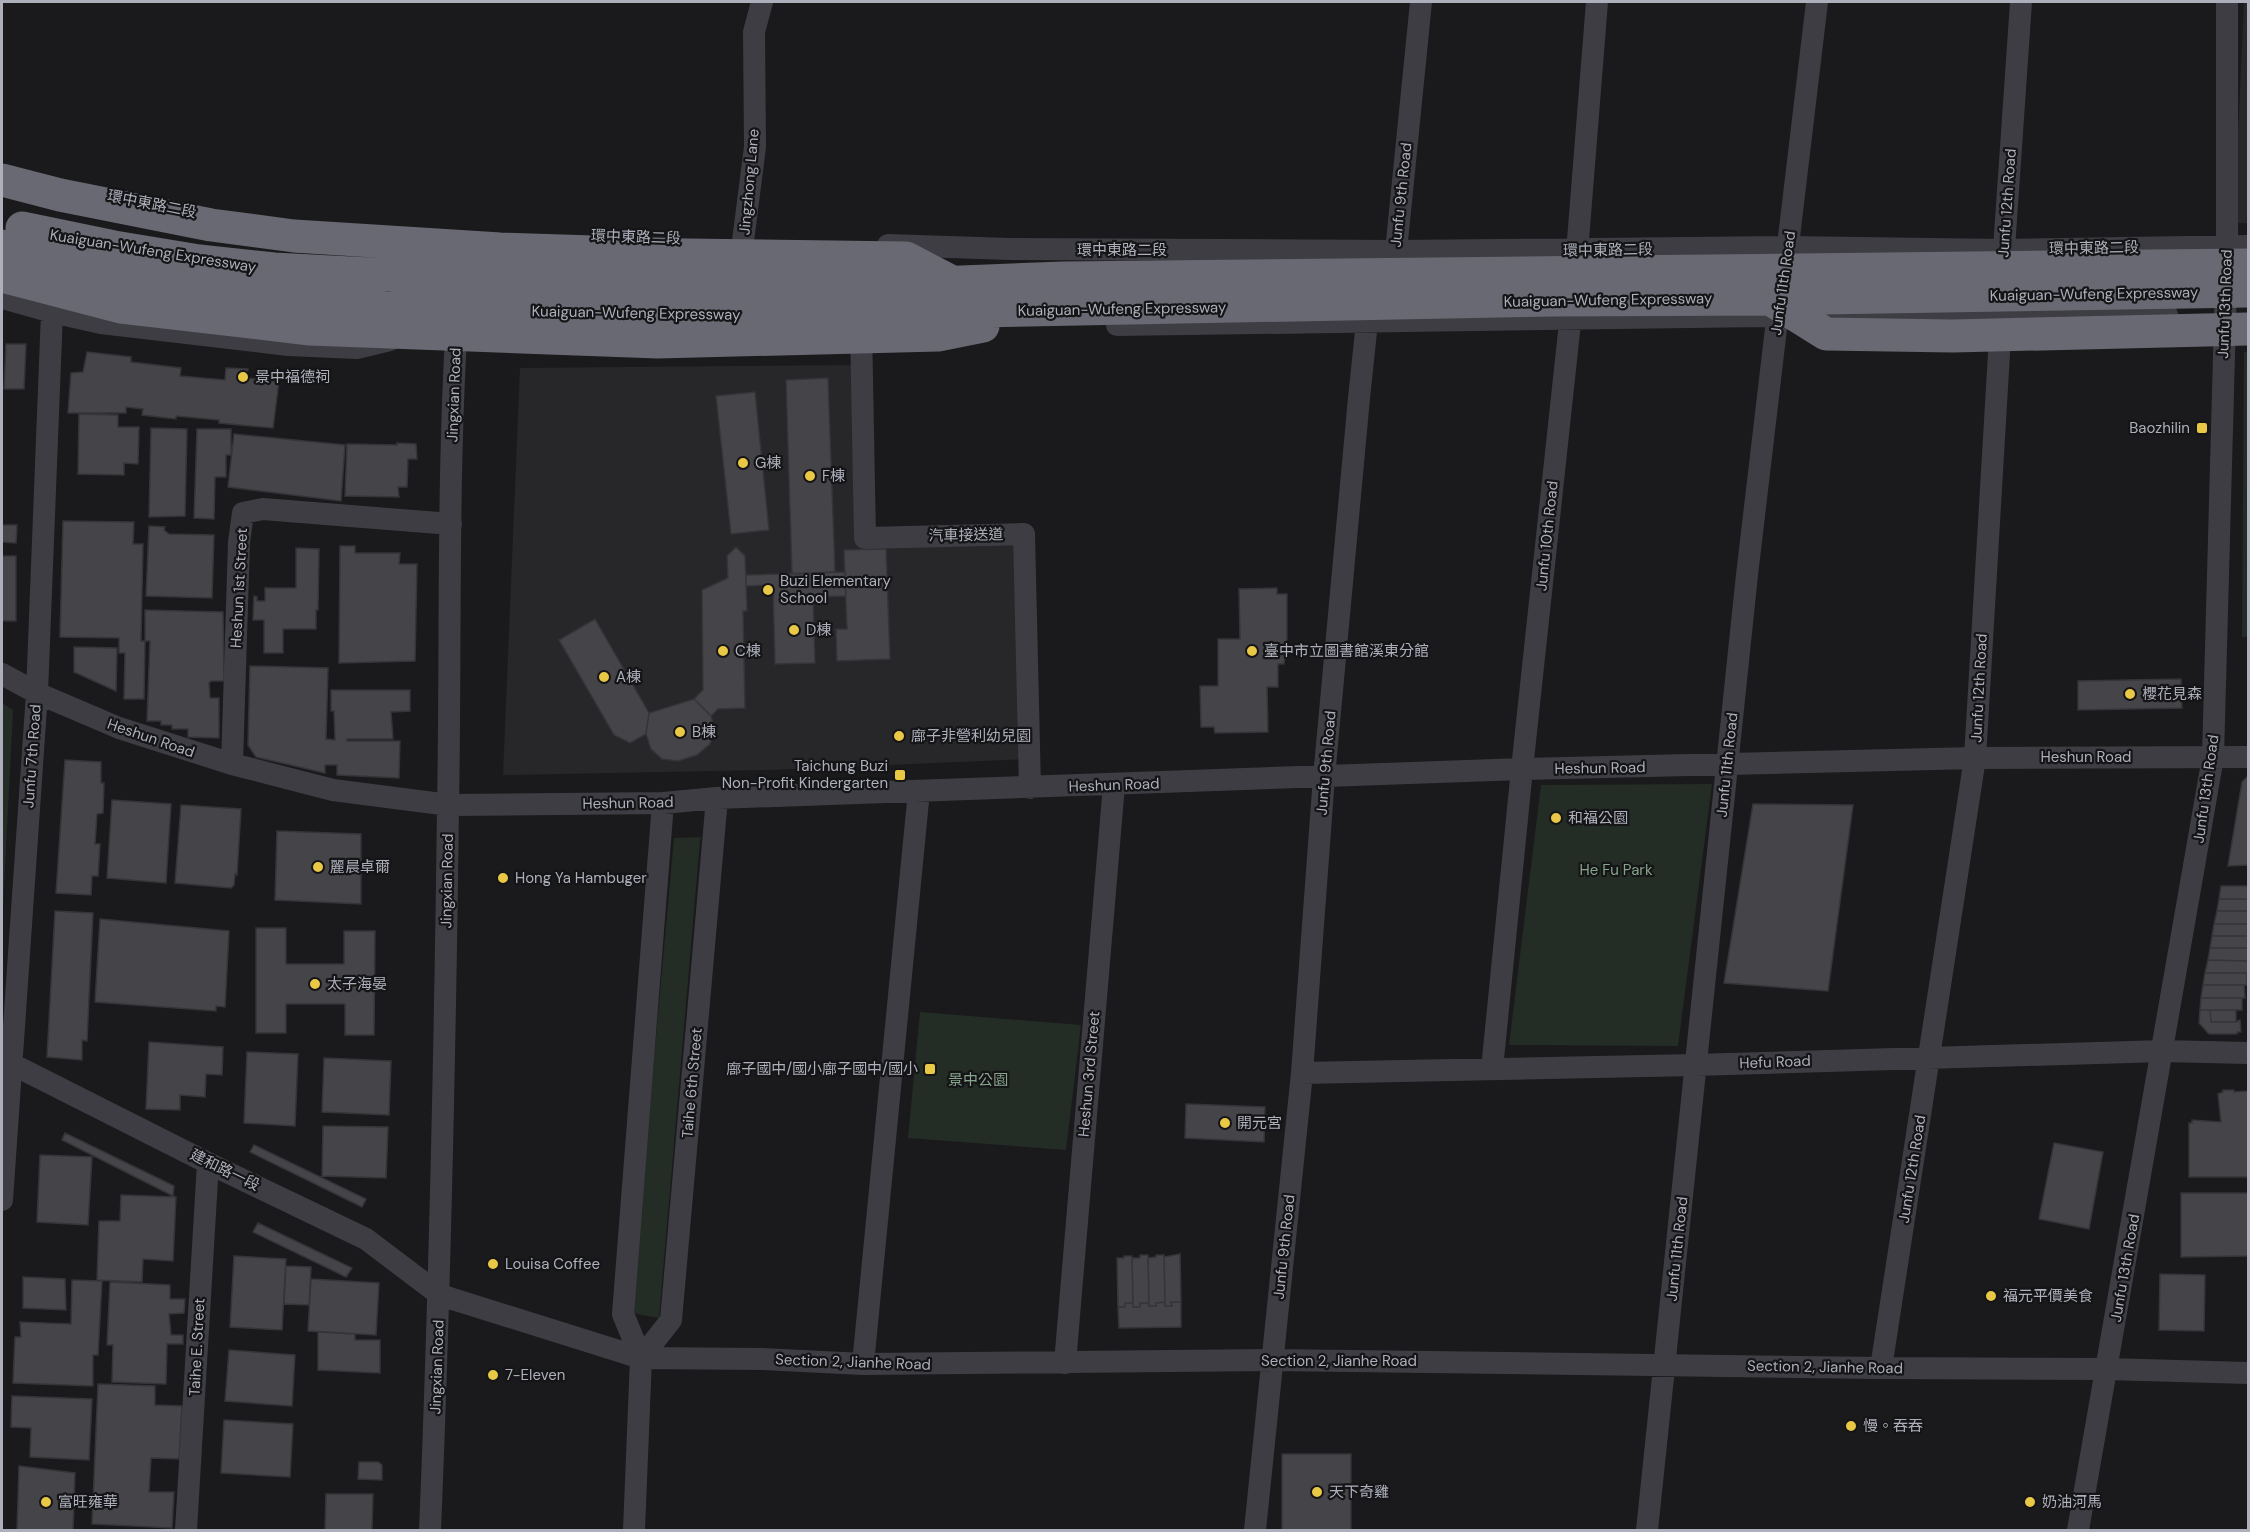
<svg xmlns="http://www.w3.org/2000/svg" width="2250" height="1532" font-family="'DM Sans','Noto Sans TC',sans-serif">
  <rect width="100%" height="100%" fill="#1a1a1c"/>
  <path fill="#272629" d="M2244,2H2248V223H2234Z
    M861,365L866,538L1024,534L1029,759L770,770L503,775L520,368Z"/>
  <path fill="#242c26" d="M2244,352H2248V637H2242Z
    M2,703L13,710L2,927Z
    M1712,784L1678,1046L1509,1045L1541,785Z
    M701,837L700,841L659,1318L631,1313L674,838Z
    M920,1012L1081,1025L1066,1150L908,1138Z"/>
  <path fill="#454549" stroke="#353438" stroke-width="1.5" d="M6,344H26L24,389H4Z
    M87,352L131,357V362L181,368L180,376L225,380L226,368L248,369L246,378L279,381L273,428L219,423V420L176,416V419L142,415L143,409L126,407V413H68L71,373L83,372Z
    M828,378L835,572L792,574L786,380Z
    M755,392L769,530L731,534L716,396Z
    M79,414L118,415V427H139L138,464L124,463V475L78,474Z
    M151,428L187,429L185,516L149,517Z
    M197,429H231V455H226V477H215L214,519L194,518Z
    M234,434L345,445L341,501L228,487Z
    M397,443L416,444L417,459H408L407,487H398L399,497L345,496L347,444L397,445Z
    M63,521L134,522L133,544H143L141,641H145L144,699H124L125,653H119V638L60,637Z
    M2,525H17L16,543L2,542Z
    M149,526L165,527L164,530L169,534L214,535L212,598L146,596Z
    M340,546H355V553H400L399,564H417L415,661L339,663Z
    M736,547L745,556L747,611H743L745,708L718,709L711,716L694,699L703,690L702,590L728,578L727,556Z
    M296,548L319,549L318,610H316V629H283V653H264V620H253L254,596L257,597V601H265V588H296Z
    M886,549L890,659L837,661L836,629H847L844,550Z
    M2,556H16V621H2Z
    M845,572L846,596L813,597L815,663L775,664L773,585L746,586V575Z
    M1277,588V594H1287V638L1284,664H1278V687H1267L1268,732L1215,733L1214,727H1201L1200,686H1218V639H1240L1239,589Z
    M145,610L223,612L224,681H211L209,683L210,698H219V738L188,737V729H172V725H161V721H147L150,641H145Z
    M595,619L649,713L646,734L630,743L614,735L559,640Z
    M74,647L117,648L116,691L74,672Z
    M250,666L328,668L326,739L335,740L334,711H331V690H410V711L391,712L393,739H347V741H400L399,778L337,775V765H325V773L256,757L248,745Z
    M2181,679L2182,708L2078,710V681Z
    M694,699L711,716L715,730L710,744L697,755L678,761L662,759L651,749L646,734L649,713Z
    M65,760L101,762V783H104L103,813L97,814L95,844H100L98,876H92L91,895L56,893Z
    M2248,776V865L2228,866L2242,782Z
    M112,800L171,804L166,883L107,878Z
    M1753,804L1853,805L1828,991L1724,983Z
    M181,805L241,809L237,875L235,874L234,885L231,888L175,883Z
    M277,831L361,834V904L275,900Z
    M2221,886H2248V899H2219Z
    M2219,899H2248V911H2217Z
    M55,911L93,913L87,1041L82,1040V1060L47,1057Z
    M2217,911H2248V924H2214Z
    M100,919L229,931L225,1007L216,1006V1011L95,1002Z
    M2214,924H2248V936H2212Z
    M256,928H286V964H344V931H375L374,1035H345V1004H286V1033H256Z
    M2212,936H2248V948H2210Z
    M2210,948H2248V961L2208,960Z
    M2208,960L2248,961V973H2205Z
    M2205,973H2247V985H2203Z
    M2203,985H2244L2245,998H2201Z
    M2201,998H2242V1010H2200Z
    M2200,1010H2210L2211,1022H2236L2240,1020L2241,1032H2237V1034H2209L2199,1023Z
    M2210,1010H2236V1022H2211Z
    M149,1042L223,1047L222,1075L206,1074L205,1097L180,1095V1110L146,1109Z
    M247,1052L298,1054L295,1126L244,1123Z
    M324,1058L391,1061L389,1115L322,1112Z
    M2223,1090H2234V1092L2248,1091V1177H2189V1123H2192V1120L2221,1122L2218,1094L2223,1092Z
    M1186,1104L1265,1107L1264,1142L1185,1138Z
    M323,1126L388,1127L386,1178L322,1176Z
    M65,1133L174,1186L173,1196L62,1140Z
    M2054,1143L2103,1152L2089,1229L2039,1219Z
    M254,1145L366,1199L362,1207L250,1152Z
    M40,1155L92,1157L88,1225L37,1222Z
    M2181,1193H2248V1256L2181,1257Z
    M121,1195L176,1197L173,1261L143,1259L142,1282L97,1280L99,1221H120Z
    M258,1223L352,1268L346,1277L253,1232Z
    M1180,1254L1181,1302H1171L1172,1306H1165L1164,1257Z
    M1140,1255H1148L1149,1303H1140V1307H1133L1132,1258H1140Z
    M1156,1255H1164L1165,1302L1156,1303V1306H1149L1148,1258L1156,1257Z
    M234,1256L286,1259L282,1330L230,1327Z
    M1124,1256H1132L1133,1303H1125V1307H1118L1117,1258H1124Z
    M286,1266L311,1267L309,1305L284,1304Z
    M2160,1274L2205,1275L2204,1331L2159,1330Z
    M23,1277L65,1279L66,1310L23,1308Z
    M311,1279L379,1283L376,1335L308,1331Z
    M72,1280L102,1281L98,1355H93V1386L13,1383L15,1337H21L20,1322L71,1324Z
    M110,1282L170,1285V1299H185L184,1313L169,1314L171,1335H183V1344H167L166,1384L112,1382L113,1345H107Z
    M1165,1302V1306H1172L1171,1302H1181V1327L1119,1328L1118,1307H1125V1303H1133V1307H1140V1303H1149V1306H1156V1303Z
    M318,1332L355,1334V1340H380V1373L318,1370Z
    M229,1350L295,1355L292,1406L225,1401Z
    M98,1384L155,1386V1405L182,1406L179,1459L151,1458L149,1492H174L172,1528L92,1524Z
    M12,1396L92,1399L89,1460L30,1457L31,1428L11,1427Z
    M224,1420L293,1424L290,1477L221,1473Z
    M1282,1454H1351V1530H1282Z
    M359,1462H378L382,1465V1480L358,1479Z
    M19,1466L75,1473L73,1530H17Z
    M326,1494H373L372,1530H325Z"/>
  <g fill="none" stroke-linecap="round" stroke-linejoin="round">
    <path stroke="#3d3d43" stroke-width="22" d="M888,245L1010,249L1396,251L1789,247L2003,250L2248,246
      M1786,262L1817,2
      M2003,263L2021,2
      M1391,264L1396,251L1421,2
      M1576,265L1597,2
      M742,268L743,241L755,147L754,32L762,2
      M2,298L52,312L101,323L288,345L357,348L390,340
      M1117,325L1765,316L1997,318L2167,315
      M861,327L865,538L1024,534L1030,788
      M2,674L37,693L119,728L232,764L333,790L449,805L663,803L717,798L1522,769L1975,758L2248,757
      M232,764L239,542L243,513L263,509L451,524
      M2,1059L208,1163L366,1239L440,1295L641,1358L762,1359L863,1364L1273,1360L1881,1368L2107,1369L2248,1373
      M1492,1069L1522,769L1572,304
      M1302,1073L1695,1065L2163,1051L2248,1053
      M2,1200L37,693L52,312
      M641,1358L671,1320L717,798
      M1065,1363L1114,785
      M863,1364L919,791
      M1881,1368L1975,758L2001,320
      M186,1530L208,1163
      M430,1530C440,1289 445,1048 448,807C451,645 447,482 457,320
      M634,1530L641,1358L623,1314L663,803
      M1255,1530L1302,1073L1324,777L1359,398L1367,322L1373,308
      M1647,1530L1747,575L1779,303
      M2078,1530L2213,757L2227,246V2"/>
    <path stroke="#686972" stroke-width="33" d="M2,180L60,195L211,225L294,236L500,249L687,255L906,258L952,282
      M22,228L114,247L199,261L274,269L505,281L671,285L860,286L1063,278L2248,265
      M2,246L112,274L191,288L278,299L385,308L477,310L761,315L1555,300L1770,299L2248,291
      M2,276L121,307L310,329L658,342L938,335L983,326
      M1770,299L1826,334L1953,336L2248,329"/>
  </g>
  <g fill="#e9c845" stroke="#151517" stroke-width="2">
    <circle cx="243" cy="377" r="6"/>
    <rect x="2196" y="422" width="12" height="12" rx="3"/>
    <circle cx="743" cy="463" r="6"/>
    <circle cx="810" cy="476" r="6"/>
    <circle cx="768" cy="590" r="6"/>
    <circle cx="794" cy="630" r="6"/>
    <circle cx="723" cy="651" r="6"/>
    <circle cx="1252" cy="651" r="6"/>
    <circle cx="604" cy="677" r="6"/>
    <circle cx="2130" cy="694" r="6"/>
    <circle cx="680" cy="732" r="6"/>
    <circle cx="899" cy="736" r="6"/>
    <rect x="894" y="769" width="12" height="12" rx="3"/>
    <circle cx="1556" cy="818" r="6"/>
    <circle cx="318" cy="867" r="6"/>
    <circle cx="503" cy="878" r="6"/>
    <circle cx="315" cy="984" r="6"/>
    <rect x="924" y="1063" width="12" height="12" rx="3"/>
    <circle cx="1225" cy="1123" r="6"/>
    <circle cx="493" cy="1264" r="6"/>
    <circle cx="1991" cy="1296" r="6"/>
    <circle cx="493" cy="1375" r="6"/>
    <circle cx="1851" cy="1426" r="6"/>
    <circle cx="1317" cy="1492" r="6"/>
    <circle cx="46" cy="1502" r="6"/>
    <circle cx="2030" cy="1502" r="6"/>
  </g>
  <g text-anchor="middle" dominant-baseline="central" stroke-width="4.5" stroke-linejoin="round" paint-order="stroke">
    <g font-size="15" fill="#adb0bb" stroke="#151517">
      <text transform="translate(749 182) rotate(-85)">Jingzhong Lane</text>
      <text transform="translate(1401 195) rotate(-84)">Junfu 9th Road</text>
      <text transform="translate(2007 203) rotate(-86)">Junfu 12th Road</text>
      <text transform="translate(152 204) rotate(11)">環中東路二段</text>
      <text transform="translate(636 237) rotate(2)">環中東路二段</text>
      <text transform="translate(2094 248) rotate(-1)">環中東路二段</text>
      <text x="1122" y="250">環中東路二段</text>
      <text transform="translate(1608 250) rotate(-1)">環中東路二段</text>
      <text transform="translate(153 251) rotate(9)">Kuaiguan-Wufeng Expressway</text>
      <text transform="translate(1783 283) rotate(-82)">Junfu 11th Road</text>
      <text transform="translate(2094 294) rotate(-1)">Kuaiguan-Wufeng Expressway</text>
      <text transform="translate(1608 300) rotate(-1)">Kuaiguan-Wufeng Expressway</text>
      <text transform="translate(2225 304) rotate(-88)">Junfu 13th Road</text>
      <text transform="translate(1122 309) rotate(-1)">Kuaiguan-Wufeng Expressway</text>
      <text transform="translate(636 313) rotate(1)">Kuaiguan-Wufeng Expressway</text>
      <text transform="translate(454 395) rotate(-88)">Jingxian Road</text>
      <text transform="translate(966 535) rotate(-1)">汽車接送道</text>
      <text transform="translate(1547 536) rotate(-84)">Junfu 10th Road</text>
      <text transform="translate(239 588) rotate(-87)">Heshun 1st Street</text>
      <text transform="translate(1979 688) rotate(-87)">Junfu 12th Road</text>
      <text transform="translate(151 738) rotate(19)">Heshun Road</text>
      <text transform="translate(32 756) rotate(-86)">Junfu 7th Road</text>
      <text x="2086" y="757">Heshun Road</text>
      <text transform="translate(1326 763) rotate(-85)">Junfu 9th Road</text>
      <text transform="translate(1727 765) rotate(-84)">Junfu 11th Road</text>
      <text transform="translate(1600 768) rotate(-1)">Heshun Road</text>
      <text transform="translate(1114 785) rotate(-2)">Heshun Road</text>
      <text transform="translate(2206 789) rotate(-82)">Junfu 13th Road</text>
      <text transform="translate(628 803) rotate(-1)">Heshun Road</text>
      <text transform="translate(447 881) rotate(-89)">Jingxian Road</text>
      <text transform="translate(1775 1062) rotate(-2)">Hefu Road</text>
      <text transform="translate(1089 1074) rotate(-85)">Heshun 3rd Street</text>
      <text transform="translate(692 1083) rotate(-85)">Taihe 6th Street</text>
      <text transform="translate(1912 1169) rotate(-81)">Junfu 12th Road</text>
      <text transform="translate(225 1170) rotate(26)">建和路一段</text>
      <text transform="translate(1284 1247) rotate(-84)">Junfu 9th Road</text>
      <text transform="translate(1677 1249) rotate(-84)">Junfu 11th Road</text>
      <text transform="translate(2125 1268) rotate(-80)">Junfu 13th Road</text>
      <text transform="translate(197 1347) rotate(-87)">Taihe E. Street</text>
      <text x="1339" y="1361">Section 2, Jianhe Road</text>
      <text transform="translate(853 1362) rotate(2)">Section 2, Jianhe Road</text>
      <text transform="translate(437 1367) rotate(-88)">Jingxian Road</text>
      <text transform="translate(1825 1367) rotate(1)">Section 2, Jianhe Road</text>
    </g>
    <g font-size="15" fill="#adb0bb" stroke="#151517" text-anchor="start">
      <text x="255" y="377">景中福德祠</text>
      <text x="2190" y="428" text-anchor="end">Baozhilin</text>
      <text x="755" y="463">G棟</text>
      <text x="822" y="476">F棟</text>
      <text x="780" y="581">Buzi Elementary<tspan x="780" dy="17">School</tspan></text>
      <text x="806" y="630">D棟</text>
      <text x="735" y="651">C棟</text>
      <text x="1264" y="651">臺中市立圖書館溪東分館</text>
      <text x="616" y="677">A棟</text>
      <text x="2142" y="694">櫻花見森</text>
      <text x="692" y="732">B棟</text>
      <text x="911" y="736">廍子非營利幼兒園</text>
      <text x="888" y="766" text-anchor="end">Taichung Buzi<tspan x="888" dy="17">Non-Profit Kindergarten</tspan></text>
      <text x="1568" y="818">和福公園</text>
      <text x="330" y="867">麗晨卓爾</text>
      <text x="515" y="878">Hong Ya Hambuger</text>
      <text x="327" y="984">太子海晏</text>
      <text x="918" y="1069" text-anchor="end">廍子國中/國小廍子國中/國小</text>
      <text x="1237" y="1123">開元宮</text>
      <text x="505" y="1264">Louisa Coffee</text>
      <text x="2003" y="1296">福元平價美食</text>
      <text x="505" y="1375">7-Eleven</text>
      <text x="1863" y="1426">慢。吞吞</text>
      <text x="1329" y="1492">天下奇雞</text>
      <text x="58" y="1502">富旺雍華</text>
      <text x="2042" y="1502">奶油河馬</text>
    </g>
    <g font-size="15" fill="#86a58c" stroke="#151517">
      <text x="1616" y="870">He Fu Park</text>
      <text x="978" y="1080">景中公園</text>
    </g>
  </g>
  <rect width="2250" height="1532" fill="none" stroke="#adb0bb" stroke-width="6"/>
</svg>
